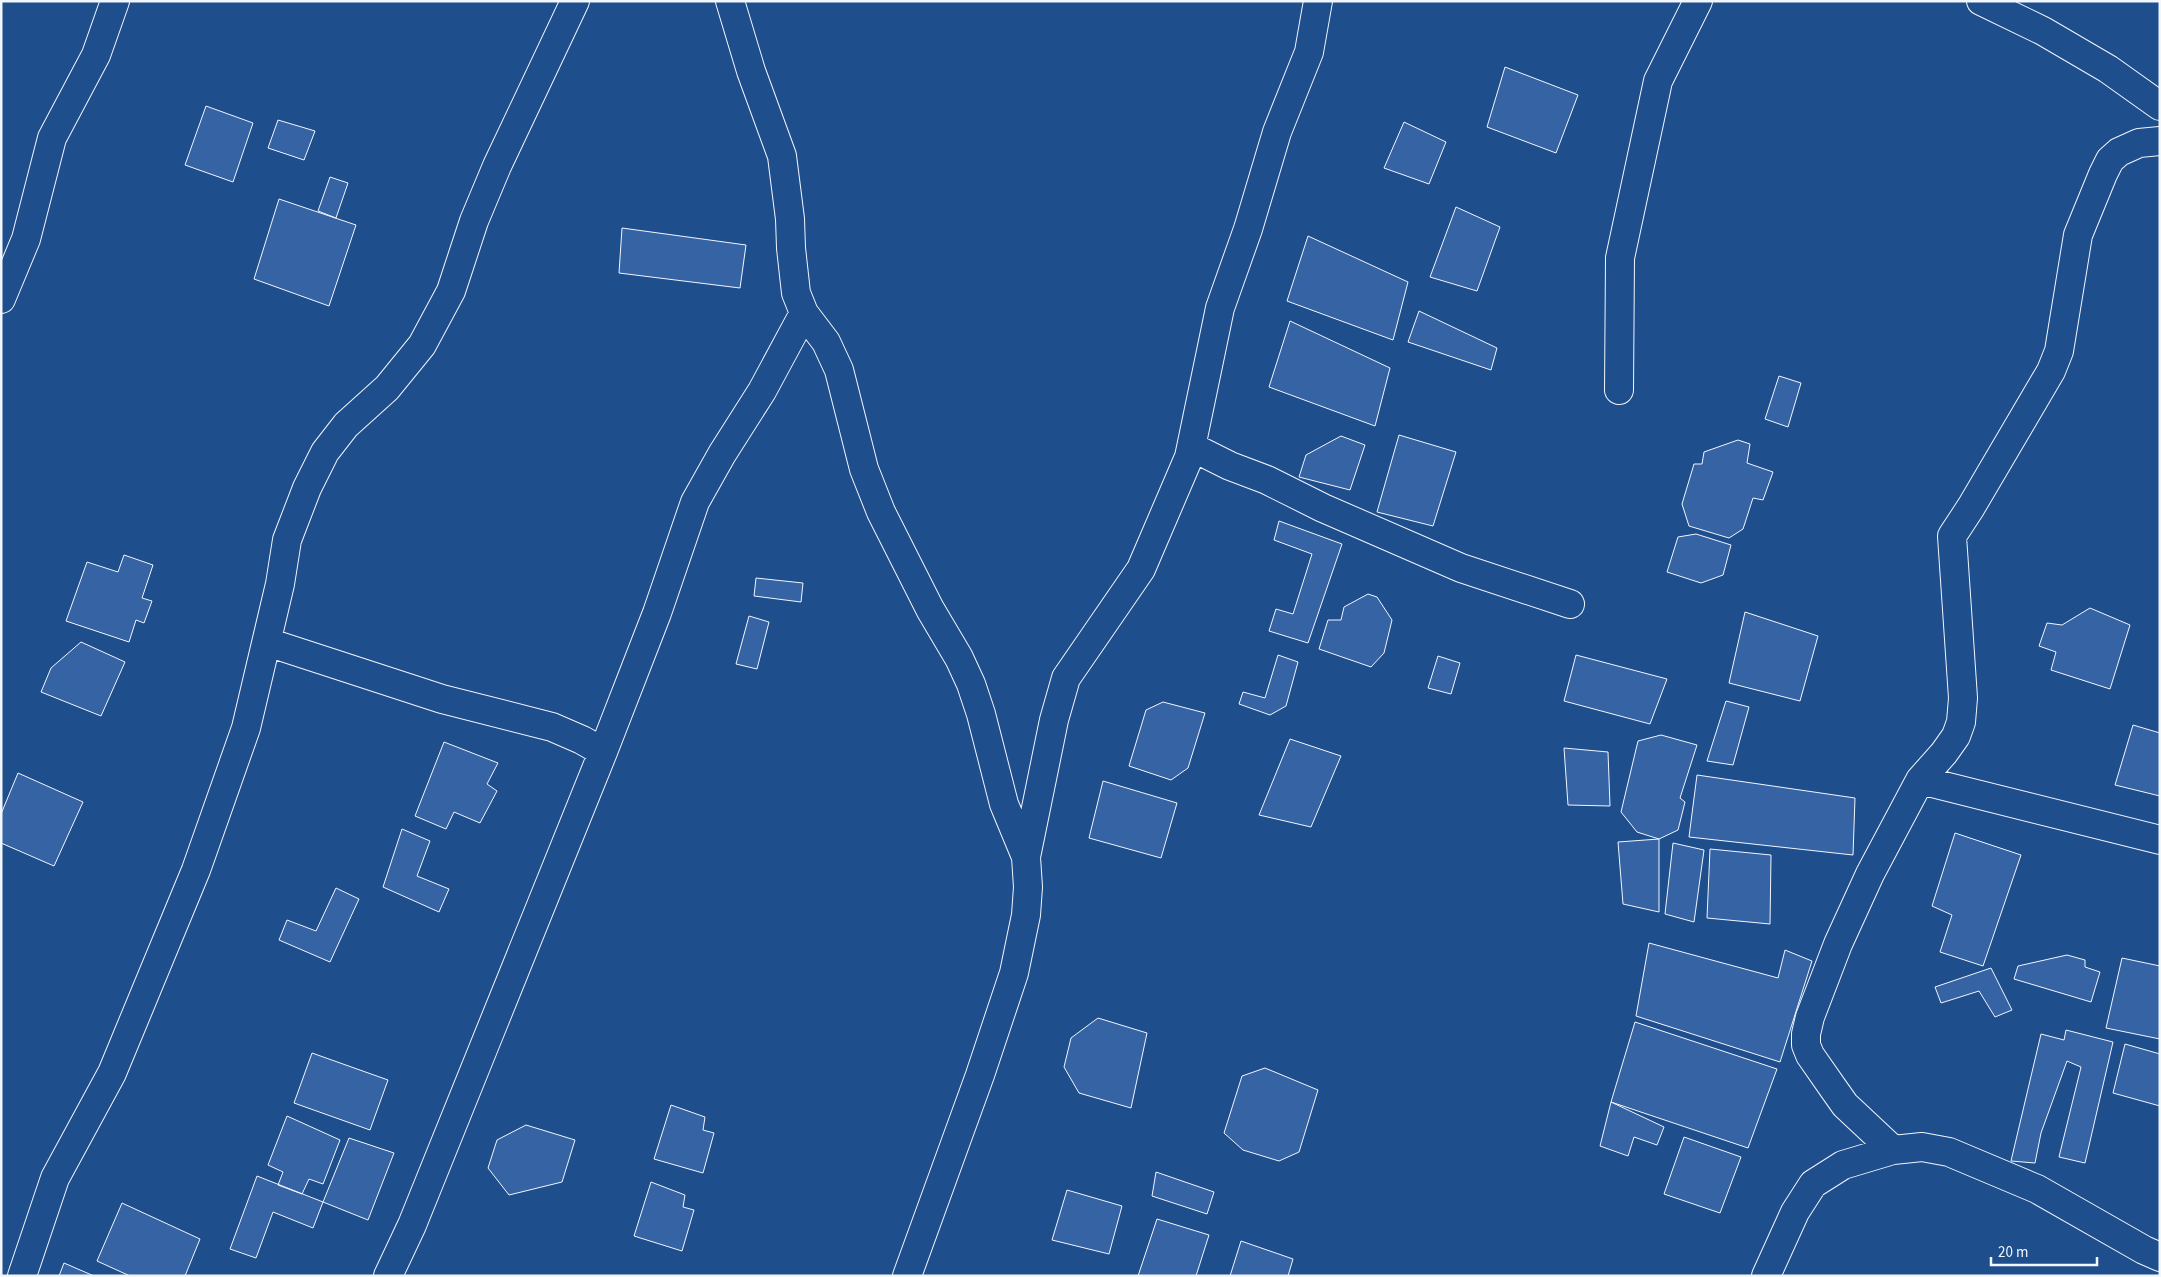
<svg xmlns="http://www.w3.org/2000/svg" width="2161" height="1277" font-family="'Source Sans 3',sans-serif">
  <rect width="100%" height="100%" fill="#1f4e8c"/>
  <path fill="#3563a3" stroke="#f2f6ff" d="M1505,67L1578,95L1556,153L1487,127Z
    M206,106L253,123L233,182L185,165Z
    M278,120L315,131L304,160L268,148Z
    M1404,122L1446,142L1429,184L1384,168Z
    M330,177L348,183L336,218L318,211Z
    M279,199L356,225L329,306L254,279Z
    M1456,207L1500,227L1477,291L1430,277Z
    M622,228L746,245L740,288L619,273Z
    M1308,236L1408,282L1393,340L1287,301Z
    M1419,311L1497,348L1491,370L1408,342Z
    M1290,321L1390,368L1375,426L1269,387Z
    M1779,376L1801,383L1788,427L1765,419Z
    M1399,435L1456,452L1433,526L1377,512Z
    M1341,436L1365,445L1350,490L1299,477L1306,455Z
    M1738,440L1750,444L1747,463L1773,472L1763,500L1753,498L1743,529L1729,538L1689,526L1682,504L1694,464H1702L1704,452Z
    M1279,521L1342,544L1308,643L1269,631L1276,609L1293,614L1312,554L1274,540Z
    M1696,534L1731,545L1723,575L1701,583L1667,572L1678,537Z
    M124,555L153,565L142,598L152,601L144,623L136,620L129,642L66,621L87,562L118,572Z
    M756,578L803,583L801,602L754,596Z
    M1368,594L1377,597L1392,620L1384,653L1371,667L1319,649L1328,620H1341L1344,607Z
    M2090,608L2130,625L2110,689L2051,670L2056,652L2039,646L2047,623L2062,625Z
    M1745,612L1818,636L1800,701L1729,683Z
    M749,616L769,622L757,669L736,664Z
    M81,642L125,662L101,716L41,692L51,668Z
    M1278,655L1298,662L1286,706L1270,715L1239,704L1243,692L1265,698Z
    M1576,655L1667,679L1650,724L1564,701Z
    M1438,656L1460,663L1451,694L1428,688Z
    M1726,701L1749,707L1733,765L1707,761Z
    M1163,702L1205,713L1188,768L1171,780L1129,766L1146,710Z
    M2133,725L2160,733V796L2115,785Z
    M1661,735L1697,745L1680,798L1685,802L1678,830L1659,839L1637,832L1621,812L1638,741Z
    M1290,739L1341,756L1311,827L1259,815Z
    M444,742L498,763L487,784L497,791L480,823L454,812L446,829L415,816Z
    M1564,748L1608,752L1610,806L1568,805Z
    M18,773L83,802L54,866L1,843V814Z
    M1697,775L1855,798L1853,855L1689,837Z
    M1103,781L1177,803L1161,858L1089,838Z
    M402,829L430,841L417,876L449,889L439,912L383,887Z
    M1955,833L2021,855L1983,966L1940,952L1952,915L1932,906Z
    M1659,839V912L1623,904L1618,842Z
    M1673,843L1704,850L1694,922L1665,914Z
    M1710,849L1771,855L1770,924L1707,918Z
    M336,888L359,899L330,962L279,940L287,920L316,931Z
    M1649,943L1778,978L1785,950L1812,961L1780,1062L1636,1016Z
    M2067,955L2085,960V967L2100,972L2091,1002L2014,979L2018,966Z
    M2122,958L2160,966V1039L2106,1028Z
    M1991,968L2012,1010L1995,1017L1979,991L1941,1003L1935,987Z
    M1098,1018L1147,1033L1131,1108L1079,1093L1064,1067L1071,1038Z
    M1635,1022L1777,1069L1748,1148L1611,1102Z
    M2066,1030L2113,1042L2085,1163L2059,1157L2081,1067L2067,1061L2041,1133L2035,1163L2011,1161L2041,1034L2064,1040Z
    M2125,1044L2160,1054V1106L2113,1093Z
    M312,1053L388,1080L370,1130L294,1103Z
    M1265,1068L1318,1090L1299,1152L1279,1161L1243,1150L1224,1133L1242,1076Z
    M1611,1102L1664,1127L1657,1145L1634,1137L1628,1156L1600,1146Z
    M671,1105L705,1117L703,1130L714,1133L703,1173L654,1159Z
    M287,1116L340,1140L323,1184L309,1179L302,1194L278,1185L283,1172L268,1165Z
    M526,1125L575,1140L562,1182L509,1195L488,1168L497,1140Z
    M1684,1137L1741,1157L1720,1213L1664,1194Z
    M349,1138L394,1153L368,1220L323,1202Z
    M1156,1172L1214,1192L1207,1214L1152,1196Z
    M257,1176L323,1202L313,1228L273,1212L256,1258L230,1249Z
    M651,1182L685,1195L683,1207L694,1210L682,1251L634,1236Z
    M1067,1190L1122,1206L1109,1254L1052,1240Z
    M122,1203L200,1239L185,1276H130L97,1261Z
    M1157,1219L1209,1235L1196,1276H1138Z
    M1241,1241L1293,1259L1288,1276H1230Z
    M64,1263L94,1276H59Z"/>
  <g fill="none" stroke-linecap="round" stroke-linejoin="round">
    <defs>
      <path id="minor" d="M730,1L751,71L782,156L790,219L791,248L796,293L804,313L826,342L839,370L864,469L881,512L930,609L959,658L971,684L981,714L1004,804L1026,857L1028,887L1026,915L1014,973L980,1075L907,1276
        M1981,1L2043,31L2108,69L2160,106
        M1,299L26,239L52,138L96,55L115,1
        M1619,390L1620,258L1658,81L1698,1
        M1192,447L1230,466L1267,480L1323,508L1461,568L1570,604
        M267,642L442,699L552,727L582,740L603,752
        M1920,780L2160,840
        M1026,857L1054,720L1066,678L1141,569L1189,457L1220,308L1248,229L1277,132L1309,52L1318,1
        M1893,1150L1845,1105L1833,1088L1810,1055L1806,1045V1034L1810,1017L1838,944L1870,874L1920,780L1944,753L1956,736L1961,722L1963,698L1952,536L1971,507L2051,371L2059,351L2078,235L2103,174L2110,160L2119,152L2139,143L2160,141
        M22,1276L55,1178L112,1073L196,870L246,728L280,584L287,540L307,488L325,452L346,425L387,388L422,345L451,291L474,221L497,166L575,1
        M388,1276L412,1225L603,752L657,613L695,502L722,454L762,391L804,313
        M1766,1276L1795,1212L1813,1184L1843,1165L1893,1150L1922,1147L1949,1152L2037,1189L2144,1250L2160,1257"/>
    </defs>
    <use href="#minor" stroke="#f2f6ff" stroke-width="30"/>
    <use href="#minor" stroke="#1f4e8c" stroke-width="28"/>
  </g>
  <rect width="2161" height="1277" fill="none" stroke="#f2f6ff" stroke-width="5"/>
  <path d="M1991 1257v8h106v-8" fill="none" stroke="#f2f6ff" stroke-width="2.5"/>
  <text x="1998" y="1257" font-size="15" fill="#f2f6ff" stroke="#1f4e8c" stroke-width="4" paint-order="stroke">20 m</text>
</svg>
